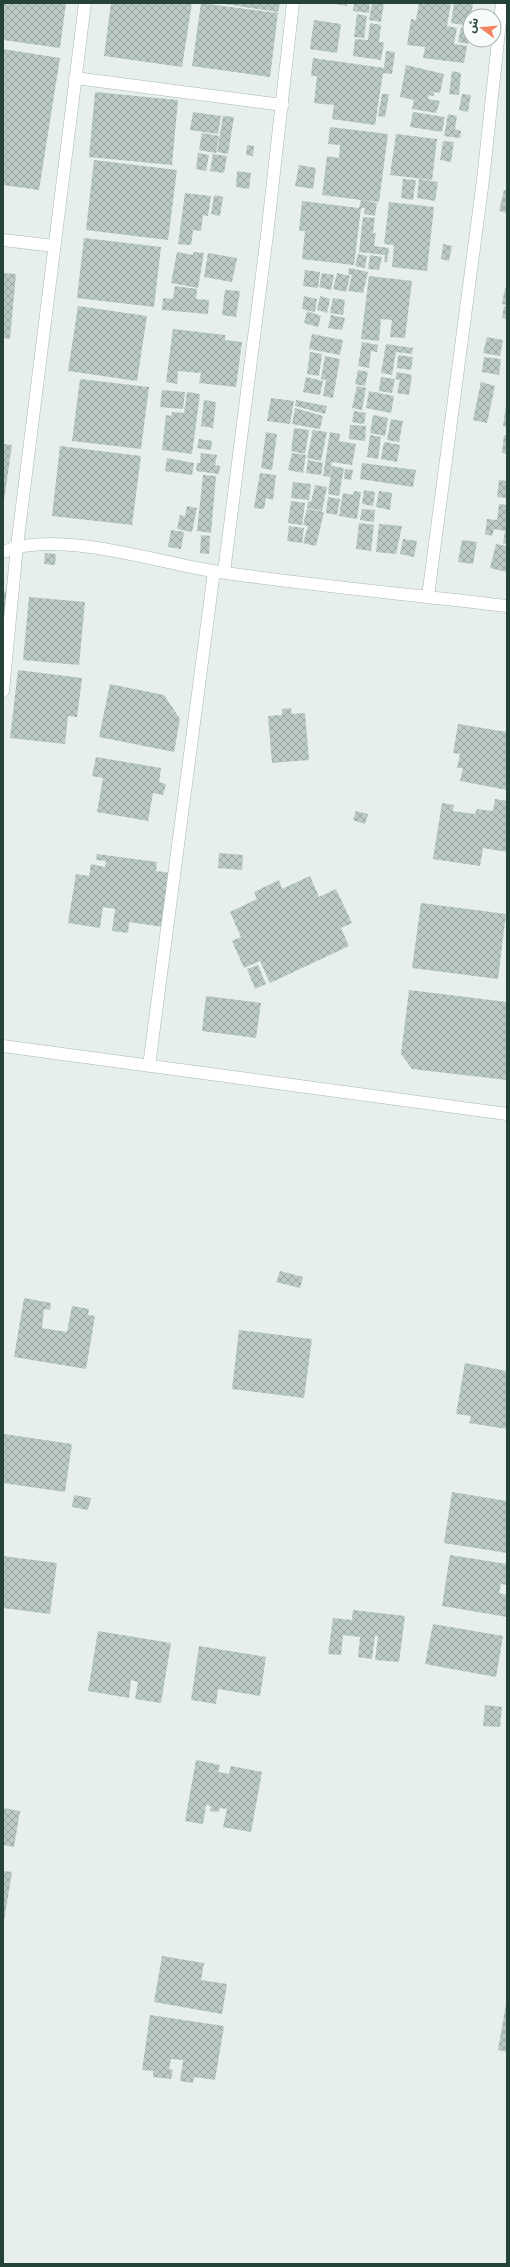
<svg xmlns="http://www.w3.org/2000/svg" width="510" height="2267" font-family="'Titillium Web','Noto Sans Arabic',sans-serif">
  <defs>
    <pattern id="building-cross-hatch" width="8" height="8" patternUnits="userSpaceOnUse"><rect width="8" height="8" fill="#bbcac4"/><path d="M0 0l8 8M0 8l8-8" fill="none" stroke="#98a6a0"/></pattern>
  </defs>
  <rect width="100%" height="100%" fill="#e6efeb"/>
  <path fill="url(#building-cross-hatch)" d="M3,3H66L60,48L3,40Z
    M111,3H192L182,67L104,56Z
    M201,3L278,13L270,77L192,66Z
    M218,3H280L278,12Z
    M330,3H347V6Z
    M354,3H370L369,13L353,11Z
    M372,3H384L381,22L369,20Z
    M419,3H451L447,26L457,28L454,44L467,46L464,63L423,58L425,47L407,45L411,19L416,20Z
    M454,3L473,4L469,26L451,23Z
    M357,14L367,16L364,38L354,37Z
    M314,20L341,24L337,53L310,49Z
    M370,23L381,25L379,42H384L381,60L353,56L355,39L368,40Z
    M461,27L470,29L468,44L458,42Z
    M3,49L60,58L39,190L3,185Z
    M386,51L395,52L392,74L383,73L375,125L332,119L334,105L314,103L317,76H311L313,58L384,68Z
    M406,65L444,74L440,93L434,92V96L429,95L428,99L440,101L436,113L412,109L414,100L400,97Z
    M452,71L461,73L459,95L449,94Z
    M95,92L178,100L172,165L89,157Z
    M382,94H389L385,117L378,116Z
    M462,94L471,95L468,112L459,110Z
    M193,112L221,116L218,134L190,130Z
    M413,112L445,117L442,132L410,127Z
    M448,114L457,116L455,129L461,131L460,138L444,136Z
    M223,116L234,117L228,154L217,152Z
    M330,127L388,134L379,202L363,200L377,203L375,216L364,214L365,208H361L354,265L302,259L305,231H299L302,201L359,208L361,200L322,195L327,156L339,158L340,145L328,144Z
    M202,133L219,136L216,153L199,150Z
    M396,134L437,139L432,180L390,175Z
    M443,141L454,142L451,162L440,160Z
    M247,145L254,146L253,156L246,155Z
    M198,153L209,155L206,171L196,169Z
    M213,154L227,156L224,173L210,171Z
    M94,160L177,170L168,240L86,230Z
    M299,165L316,168L313,189L295,186Z
    M237,171L251,173L249,189L236,187Z
    M403,179L416,180L413,200L401,198Z
    M419,179L438,182L435,201L417,198Z
    M504,190H507V213L499,211Z
    M185,193L211,196L208,216L203,215L201,231L193,230L191,245L178,244Z
    M214,195L223,197L220,216L211,214Z
    M389,202L434,207L427,271L392,267L394,245L384,244Z
    M363,217L375,218L373,233H376L374,246L389,248L387,262H384L385,255L359,252Z
    M84,238L161,247L154,307L77,298Z
    M443,244L452,246L449,261L441,259Z
    M177,252L193,255V252L204,253L198,288L171,283Z
    M208,253L237,258L232,282L204,277Z
    M358,254L367,256L365,268L355,266Z
    M370,255L382,257L379,270L368,269Z
    M349,268L368,272L363,293L348,291L352,275L348,274Z
    M305,270L320,272L318,288L303,286Z
    M3,273L16,274L10,339L3,338Z
    M322,273L334,275L331,290L319,287Z
    M337,273L350,276L346,292L333,289Z
    M369,276L412,281L405,338L390,337L392,320L381,319L379,341L361,339Z
    M175,286L197,289L196,299L209,300L208,314L162,310L163,298L173,299Z
    M505,288L507,289V305L502,304Z
    M225,290L240,291L236,317L222,315Z
    M304,296L317,299L315,312L302,309Z
    M320,296L330,299L327,313L317,310Z
    M333,298L345,300L343,315L330,313Z
    M78,306L147,316L137,381L68,371Z
    M504,306L507,307V319L502,318Z
    M307,311L321,316L318,327L304,323Z
    M331,315L345,318L342,330L328,328Z
    M173,329L225,335V340L242,342L236,387L199,383L201,373L178,371L177,384L166,382Z
    M312,334L343,340L340,355L309,349Z
    M487,337L503,340L500,356L483,353Z
    M362,342L378,345L377,352L371,351L369,368L358,366Z
    M386,344L413,348L412,354L396,352L392,375L381,373Z
    M310,352L322,354L319,376L307,374Z
    M398,355L413,357L411,370L397,368Z
    M325,356L340,359L333,398L323,396L326,380L321,379Z
    M484,357L501,359L499,375L482,372Z
    M358,370L368,372L365,386L355,384Z
    M397,372L412,375L409,395L397,393L400,380L395,379Z
    M306,377L323,381L320,395L303,392Z
    M381,377L395,379L392,393L379,391Z
    M80,379L149,387L141,449L72,441Z
    M481,382L495,386L487,423L473,420Z
    M357,386L366,388L362,410L352,408Z
    M162,390L185,392L183,409L160,407Z
    M369,391L394,396L391,413L366,408Z
    M187,392L200,394L192,454L162,450L166,415L171,416L172,412L184,413Z
    M271,398L294,401L290,424L267,421Z
    M204,400L216,402L213,428L201,426Z
    M296,400L327,406L325,414L295,406Z
    M506,405H507V427L503,426Z
    M295,408L323,416L320,429L292,424Z
    M354,411L366,413L364,424L352,422Z
    M373,415L388,418L385,436L370,433Z
    M391,419L403,421L399,442L387,440Z
    M350,425L366,426L365,441L349,439Z
    M294,428L309,430L305,454L291,451Z
    M313,430L327,432L321,461L307,458Z
    M266,432L277,434L272,470L261,468Z
    M330,432L340,434L339,441L356,444L352,465L332,462L330,477L323,476Z
    M370,435L381,437L378,459L367,457Z
    M504,435H507V454L502,453Z
    M199,439L212,441L211,450L197,448Z
    M384,442L400,445L397,462L381,459Z
    M3,444L12,445L4,500H3Z
    M60,446L141,456L132,525L52,516Z
    M201,453L217,455L215,465L220,466L219,474L196,471L197,463H200Z
    M292,453L306,455L303,473L288,470Z
    M167,458L194,463L192,475L165,471Z
    M308,460L323,463L321,475L306,473Z
    M362,463L416,470L413,487L360,479Z
    M332,466L344,468L339,496L328,494Z
    M345,469L353,470L351,480L344,479Z
    M260,473L276,475L273,500L266,498L264,509L254,508Z
    M203,475L216,476L211,533L197,531Z
    M499,480L507,481V498L497,497Z
    M293,482L311,484L309,500L291,498Z
    M315,485L327,487L322,511L307,508L308,501L311,502Z
    M364,490L375,492L373,506L362,504Z
    M354,491L361,492L357,519L339,516L343,493L353,495Z
    M379,491L392,493L390,510L376,507Z
    M328,497L340,499L337,515L326,513Z
    M291,501L305,503L302,525L288,523Z
    M499,504L507,505V544L503,543L505,531L494,529L492,536L485,534L487,519L497,520Z
    M187,506L197,508L192,532L177,529L180,515L185,516Z
    M307,509L324,512L316,546L303,543L308,526L303,525Z
    M362,509L375,510L374,522L360,520Z
    M359,523L374,525L371,551L356,549Z
    M379,524L402,526L396,554L376,552Z
    M289,526L304,528L302,543L287,541Z
    M171,530L184,532L181,549L168,547Z
    M201,535L210,536L209,554L200,553Z
    M403,539L417,541L414,557L400,554Z
    M462,540L477,542L473,564L458,562Z
    M496,544L507,546V572L490,568Z
    M45,553L56,554L55,565L44,564Z
    M3,591L8,592L3,632Z
    M29,597L85,602L79,665L23,660Z
    M18,670L82,678L77,717L68,716L65,744L10,738Z
    M110,684L164,695L180,719L174,752L99,737Z
    M291,708L292,714L305,713L309,760L272,763L268,716L282,715V709Z
    M458,724L507,732V790L460,781L463,768H457L460,754L453,753Z
    M96,757L161,768L159,782L166,784L163,795L153,793L148,821L97,812L103,778L92,776Z
    M495,799L507,801V852L483,848L480,866L433,859L442,803L454,805L453,811L475,814L477,809L493,811Z
    M356,811L368,814L365,824L353,820Z
    M219,853L243,855L242,870L218,868Z
    M97,854L157,862L156,871L172,873L163,927L129,922L128,933L112,931L115,909L103,907L100,928L68,923L76,874L89,876L91,864L105,867L106,861L96,860Z
    M310,876L319,897L336,889L352,923L341,928L349,946L270,983L260,961L244,968L232,941L241,937L230,912L257,899L254,892L279,880L282,889Z
    M421,903L506,914L498,979L412,968Z
    M258,965L266,984L255,989L247,969Z
    M409,990L507,1002V1080L412,1069L401,1054Z
    M206,996L261,1003L256,1038L202,1031Z
    M280,1271L303,1277L300,1288L276,1282Z
    M24,1298L51,1303L50,1310L44,1309L42,1328L67,1332L72,1306L89,1309L88,1315L95,1316L86,1369L14,1357Z
    M239,1330L312,1339L304,1398L232,1389Z
    M465,1363L507,1371V1429L469,1423L471,1416L456,1414Z
    M4,1434L72,1444L65,1492L3,1483Z
    M452,1492L507,1501V1553L444,1543Z
    M74,1495L91,1498L88,1510L72,1507Z
    M450,1555L507,1564V1585L501,1584L499,1593L507,1595V1617L442,1606Z
    M3,1556L57,1563L50,1614L3,1608Z
    M353,1610L405,1616L399,1662L375,1660L378,1636H375L372,1659L358,1657L360,1637L343,1635L341,1655L328,1654L333,1618L352,1620Z
    M433,1624L503,1636L496,1677L425,1664Z
    M98,1631L171,1643L161,1703L135,1699L138,1682L131,1680L129,1698L88,1691Z
    M199,1646L266,1657L260,1696L218,1689L216,1704L191,1700Z
    M485,1705L502,1707L500,1727L483,1726Z
    M196,1760L220,1765L218,1772L229,1774L231,1766L262,1772L251,1832L223,1827L227,1809L220,1808L218,1812L210,1811L211,1806L206,1805L203,1824L185,1821Z
    M3,1808L20,1811L14,1847L3,1845Z
    M3,1871L12,1872L4,1921H3Z
    M162,1956L204,1963L201,1980L227,1984L222,2014L154,2002Z
    M506,2004H507V2052L498,2050Z
    M150,2015L224,2026L215,2080L194,2077L193,2083L180,2081L183,2060L171,2059L169,2069L173,2070L171,2079L153,2077V2071L142,2070Z"/>
  <g fill="none" stroke-linecap="round" stroke-linejoin="round">
    <defs>
      <path id="street" d="M75,78L283,105
        M3,240L54,246
        M3,552C57,529 155,562 213,571C311,586 409,594 507,606
        M224,572L267,235L293,3
        M428,596L483,180L502,3
        M3,691L17,546L85,3
        M3,1046L507,1114
        M149,1066L214,571"/>
    </defs>
    <use href="#street" stroke="#a8b8b2" stroke-width="13"/>
    <use href="#street" stroke="#fff" stroke-width="12"/>
  </g>
  <rect width="510" height="2267" fill="none" stroke="#24423a" stroke-width="8"/>
  <g transform="translate(482 28) rotate(286)"><circle r="19" fill="#f7fbf9" stroke="#a3b1ad"/>
  <path d="M0-3L7 15L0 10L-7 15Z" fill="#f4845f"/>
  <text y="-6" font-size="11" font-weight="bold" text-anchor="middle" fill="#24423a">ش</text>
  </g>
</svg>
